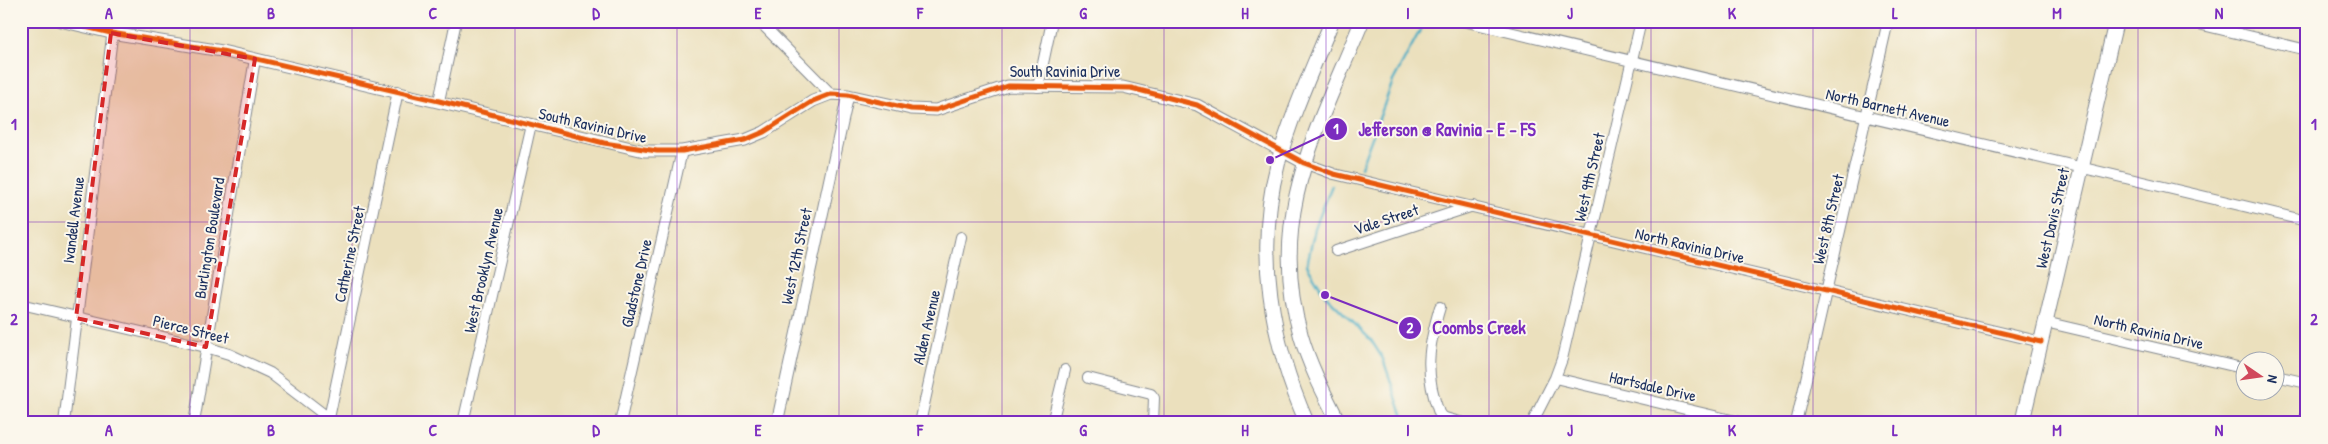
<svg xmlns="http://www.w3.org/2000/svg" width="2328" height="444" font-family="'Patrick Hand',sans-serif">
  <rect width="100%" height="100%" fill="#fbf7ec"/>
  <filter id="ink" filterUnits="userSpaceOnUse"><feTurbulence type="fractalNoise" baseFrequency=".02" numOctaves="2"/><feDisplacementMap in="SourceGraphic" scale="10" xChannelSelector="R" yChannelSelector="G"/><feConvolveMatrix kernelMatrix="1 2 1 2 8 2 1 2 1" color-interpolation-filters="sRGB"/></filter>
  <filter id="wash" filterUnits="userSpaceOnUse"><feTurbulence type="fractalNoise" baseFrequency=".0096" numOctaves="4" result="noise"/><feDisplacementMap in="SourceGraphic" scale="20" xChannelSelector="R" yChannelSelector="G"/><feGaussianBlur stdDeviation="1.12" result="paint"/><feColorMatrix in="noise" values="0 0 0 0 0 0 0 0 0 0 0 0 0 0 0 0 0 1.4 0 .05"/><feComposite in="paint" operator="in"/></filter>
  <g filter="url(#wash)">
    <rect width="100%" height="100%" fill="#ebe0bd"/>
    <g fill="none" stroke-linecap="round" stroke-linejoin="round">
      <path stroke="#43abc3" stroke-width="2.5" d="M1361,167L1393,81L1425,21
        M1332,185L1315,228L1307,265L1325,295L1371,340L1383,359L1405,423"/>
    </g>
  </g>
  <g filter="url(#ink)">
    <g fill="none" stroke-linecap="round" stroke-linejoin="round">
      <defs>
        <path id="minor" d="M759,21L831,94
          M1463,21L2307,221
          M2186,21L2307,50
          M1038,87L1052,21
          M439,101L456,21
          M1304,163L1334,174L2041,342
          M1336,251L1473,206
          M21,304L206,347L229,354L270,373L335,423
          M1440,307C1428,347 1424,372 1439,413L1442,417L1463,423
          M2045,322L2246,369
          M2276,376L2307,383
          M1088,378L1151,394L1154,398L1153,423
          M1555,378L1744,423
          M64,423L114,21
          M194,423L255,59
          M328,423L398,91
          M463,423L531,124
          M620,423L682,151
          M920,423L961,237
          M1052,423L1065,370
          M1532,423L1555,378L1562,359L1641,21
          M1796,423L1888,21
          M2304,423L2307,412"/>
        <path id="tertiary" d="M60,21L111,33L222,51L644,151H682L745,140L764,132L813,101L831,94L848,95L911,109L936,110L1008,86L1123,87L1197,105L1304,163
          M777,423L848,95"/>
        <path id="secondary" d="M1307,423C1271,342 1255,250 1278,163C1291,115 1313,68 1332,21
          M1339,423C1325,395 1310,367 1301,336C1266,216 1318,129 1362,21
          M2022,423L2116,21"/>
      </defs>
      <use href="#minor" stroke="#83888e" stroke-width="12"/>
      <use href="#tertiary" stroke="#83888e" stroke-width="13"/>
      <use href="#secondary" stroke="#83888e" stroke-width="16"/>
      <use href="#minor" stroke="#fff" stroke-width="10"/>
      <use href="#tertiary" stroke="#fff" stroke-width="11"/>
      <use href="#secondary" stroke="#fff" stroke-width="14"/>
      <defs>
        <path id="cycleway" d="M60,21L111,33L222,51L439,101L604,143L657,151H682L745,140L764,132L813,101L831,94L848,95L911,109L936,110L1008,86L1131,88L1197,105L1304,163L1334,174L2041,342"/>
      </defs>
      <use href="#cycleway" stroke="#fbf7ec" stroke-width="8"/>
      <use href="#cycleway" stroke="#e8590c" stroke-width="5"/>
    </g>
  </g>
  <path fill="#d62828" fill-opacity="0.2" stroke="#d62828" stroke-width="4" stroke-dasharray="10 6" stroke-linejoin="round" d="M111,33L255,59L206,347L76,318Z"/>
  <path fill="none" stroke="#7b2cbf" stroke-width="1" stroke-opacity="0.55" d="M190,21V423M352,21V423M515,21V423M677,21V423M839,21V423M1002,21V423M1164,21V423M1326,21V423M1489,21V423M1651,21V423M1813,21V423M1976,21V423M2138,21V423M21,222H2307"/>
  <g text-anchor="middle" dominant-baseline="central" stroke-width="4" stroke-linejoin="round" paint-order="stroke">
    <g font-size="16" fill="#1b2f5e" stroke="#fbf7ec">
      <text x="1065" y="71">South Ravinia Drive</text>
      <text transform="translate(1888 107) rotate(13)">North Barnett Avenue</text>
      <text transform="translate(593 125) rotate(13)">South Ravinia Drive</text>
      <text transform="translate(1589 177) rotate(-77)">West 9th Street</text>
      <text transform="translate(2052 218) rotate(-77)">West Davis Street</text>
      <text transform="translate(1386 219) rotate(-18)">Vale Street</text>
      <text transform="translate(1828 219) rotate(-77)">West 8th Street</text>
      <text transform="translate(73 220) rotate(-83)">Ivandell Avenue</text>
      <text transform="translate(209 238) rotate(-81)">Burlington Boulevard</text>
      <text transform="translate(1690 245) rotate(13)">North Ravinia Drive</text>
      <text transform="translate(349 254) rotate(-78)">Catherine Street</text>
      <text transform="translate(796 256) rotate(-78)">West 12th Street</text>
      <text transform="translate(483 270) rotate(-77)">West Brooklyn Avenue</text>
      <text transform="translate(636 283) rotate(-77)">Gladstone Drive</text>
      <text transform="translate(926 327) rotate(-77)">Alden Avenue</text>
      <text transform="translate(191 329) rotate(14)">Pierce Street</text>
      <text transform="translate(2149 331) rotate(13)">North Ravinia Drive</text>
      <text transform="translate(1653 386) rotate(13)">Hartsdale Drive</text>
    </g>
  </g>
  <path fill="none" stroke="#7b2cbf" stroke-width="2" d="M1270 160L1336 129M1325 295L1410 328"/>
  <g fill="#7b2cbf" stroke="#fbf7ec" stroke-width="2">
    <circle cx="1270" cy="160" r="5"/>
    <circle cx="1325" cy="295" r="5"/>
    <circle cx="1336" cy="129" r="12"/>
    <circle cx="1410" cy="328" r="12"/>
  </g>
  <g font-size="15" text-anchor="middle" font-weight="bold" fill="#fff">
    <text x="1336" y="134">1</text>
    <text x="1410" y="333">2</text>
  </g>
  <g font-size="18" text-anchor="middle" font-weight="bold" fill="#7b2cbf" stroke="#fbf7ec" stroke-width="4" stroke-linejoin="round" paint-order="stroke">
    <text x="1447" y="136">Jefferson @ Ravinia - E - FS</text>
    <text x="1479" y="334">Coombs Creek</text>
  </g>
  <rect width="2328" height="444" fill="none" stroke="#fbf7ec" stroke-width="55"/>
  <g transform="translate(2260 376) rotate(103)"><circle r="24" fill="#fbf7ec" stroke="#a1a7b3"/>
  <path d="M0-4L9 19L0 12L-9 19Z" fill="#d1495b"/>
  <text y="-8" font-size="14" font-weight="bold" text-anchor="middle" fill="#1b2f5e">N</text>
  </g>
  <rect x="28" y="28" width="2272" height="388" fill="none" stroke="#7b2cbf" stroke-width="2"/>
  <g font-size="16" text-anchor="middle" font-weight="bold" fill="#7b2cbf">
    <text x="109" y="19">A</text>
    <text x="271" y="19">B</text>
    <text x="433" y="19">C</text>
    <text x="596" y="19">D</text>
    <text x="758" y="19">E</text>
    <text x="920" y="19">F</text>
    <text x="1083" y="19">G</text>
    <text x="1245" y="19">H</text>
    <text x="1408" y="19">I</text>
    <text x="1570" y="19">J</text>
    <text x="1732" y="19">K</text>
    <text x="1895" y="19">L</text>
    <text x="2057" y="19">M</text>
    <text x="2219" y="19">N</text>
    <text x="14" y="130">1</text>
    <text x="2314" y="130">1</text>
    <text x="14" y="325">2</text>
    <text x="2314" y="325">2</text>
    <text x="109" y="436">A</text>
    <text x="271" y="436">B</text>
    <text x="433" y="436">C</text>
    <text x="596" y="436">D</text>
    <text x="758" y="436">E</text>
    <text x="920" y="436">F</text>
    <text x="1083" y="436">G</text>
    <text x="1245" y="436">H</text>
    <text x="1408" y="436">I</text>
    <text x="1570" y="436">J</text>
    <text x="1732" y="436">K</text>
    <text x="1895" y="436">L</text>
    <text x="2057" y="436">M</text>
    <text x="2219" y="436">N</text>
  </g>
</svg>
